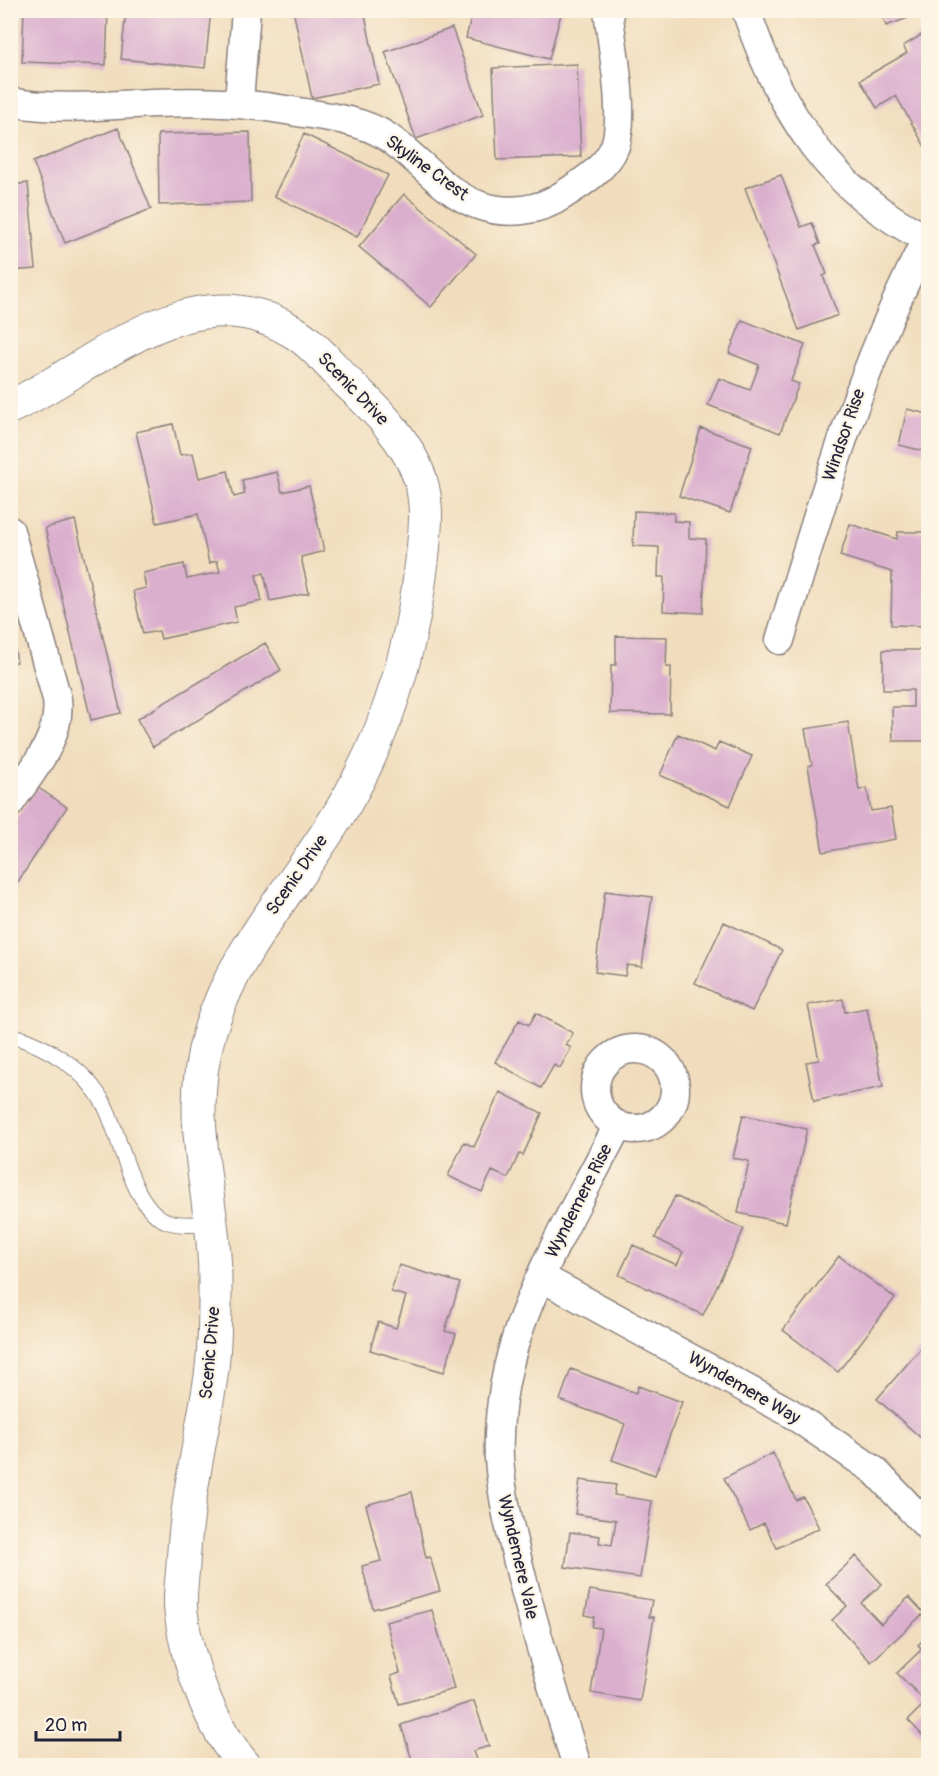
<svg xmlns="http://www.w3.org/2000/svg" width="939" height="1776" font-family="Pangolin,sans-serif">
  <rect width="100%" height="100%" fill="#fcf5e5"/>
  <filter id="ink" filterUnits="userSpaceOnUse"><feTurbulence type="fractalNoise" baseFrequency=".0167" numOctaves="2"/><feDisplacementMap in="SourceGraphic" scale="12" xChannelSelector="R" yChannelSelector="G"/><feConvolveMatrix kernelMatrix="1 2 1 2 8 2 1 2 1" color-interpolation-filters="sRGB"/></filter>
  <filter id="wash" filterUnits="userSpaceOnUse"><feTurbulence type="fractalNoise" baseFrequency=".008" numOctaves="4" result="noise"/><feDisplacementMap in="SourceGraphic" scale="24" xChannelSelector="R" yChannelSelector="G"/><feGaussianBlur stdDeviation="1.35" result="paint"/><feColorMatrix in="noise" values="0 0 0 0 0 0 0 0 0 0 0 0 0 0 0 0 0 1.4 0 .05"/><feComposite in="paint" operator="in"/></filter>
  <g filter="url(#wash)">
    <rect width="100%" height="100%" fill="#f1ddbd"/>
    <g id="blocks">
      <path fill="#daafce" d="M24,10H108L106,65L22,62Z
        M126,10H211L205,68L121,59Z
        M293,10H364L379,84L312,98Z
        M473,10H562L549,59L466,38Z
        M880,10H927V11L886,26Z
        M452,28L483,115L416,139L385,52Z
        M928,31V152L896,96L877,108L860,80L907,53L903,46Z
        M577,64L581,157L497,160L493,68Z
        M118,128L151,209L65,243L33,162Z
        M250,132L251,202L159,205L158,134Z
        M304,134L388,175L357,237L274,196Z
        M781,175L801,227L812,223L820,244L815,245L827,274L823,276L838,315L799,330L745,188Z
        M28,183L36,269L10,271V185Z
        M404,194L476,254L431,307L359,247Z
        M742,320L805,345L791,381L799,384L780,433L708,405L719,378L750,390L759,365L729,353Z
        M907,409L928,414V452L899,445Z
        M173,424L180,455L193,453L199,478L228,471L234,497L245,494L242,480L277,472L282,492L309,486L324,551L301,557L309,593L270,601L264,573L256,575L262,601L234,607L237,622L161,639L159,631L143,634L133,591L146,588L143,573L184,564L187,579L220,572L217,561L209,563L198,514L157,523L136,432Z
        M701,428L752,446L730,513L679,496Z
        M634,511L674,513V521L689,522V538L706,539L703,613L663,611L664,577H658L659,547L633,546Z
        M75,520L121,713L91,720L45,528Z
        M850,524L897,539L898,532H928V626L891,625L892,572L840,556Z
        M10,622L17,662H10Z
        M616,636L667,637L666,667H671L670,714L610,713L611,665H616Z
        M265,643L281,670L153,747L137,719Z
        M883,650H928V741H893L892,707H913V690H883Z
        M10,694L15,723L10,724Z
        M848,722L859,790L867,788L871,811L891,808L896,839L823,852L808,766L812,765L805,729Z
        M678,734L715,751L719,742L752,756L730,806L660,775Z
        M37,787L67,807L10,894V828Z
        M605,891L652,897L642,967L627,965L625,976L595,972Z
        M724,922L782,950L752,1011L695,983Z
        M843,999L845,1012L867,1008L883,1087L814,1101L806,1062L819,1060L808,1005Z
        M536,1013L573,1033L566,1045L571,1048L560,1068L554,1065L541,1088L495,1062L519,1020L529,1025Z
        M500,1092L542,1113L523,1155L519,1154L508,1178L492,1171L482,1192L448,1176L464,1142L474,1147Z
        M743,1115L807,1129L786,1223L738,1213L749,1161L733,1158Z
        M675,1196L744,1229L703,1315L619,1275L633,1245L677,1265L683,1252L655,1238Z
        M839,1256L895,1298L838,1372L783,1330Z
        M399,1265L460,1283L445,1331L456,1334L444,1372L370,1350L378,1322L396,1328L406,1296L391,1292Z
        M928,1340V1444L877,1399Z
        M571,1369L636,1393L638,1386L682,1402L655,1475L612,1460L625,1424L560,1400Z
        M773,1453L796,1500L803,1497L819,1528L777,1548L764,1523L750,1530L724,1478Z
        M580,1480L616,1485L614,1495L652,1501L640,1578L565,1567L570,1532L600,1536L599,1543L612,1545L616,1520L575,1514Z
        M412,1492L426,1558L430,1557L440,1591L373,1609L362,1566L381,1561L366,1505Z
        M856,1556L882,1584L861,1603L881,1624L909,1597L924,1613L871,1662L832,1620L847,1606L826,1584Z
        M590,1590L652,1600L649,1617H654L640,1701L591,1693L601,1628L592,1627L594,1617L585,1615Z
        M432,1610L454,1689L399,1704L391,1676L400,1673L386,1622Z
        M928,1635V1733L924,1737L908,1720L926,1702L897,1673L922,1649L918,1645Z
        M474,1701L489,1746L473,1751L478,1766H414L401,1725Z"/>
    </g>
  </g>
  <g filter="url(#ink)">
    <use href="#blocks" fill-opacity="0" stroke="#8a807c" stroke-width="1.5"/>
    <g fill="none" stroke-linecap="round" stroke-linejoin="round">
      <defs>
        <path id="service" d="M10,1035C48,1046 85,1069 104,1104C121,1135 131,1210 169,1222C182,1226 196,1224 210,1223"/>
        <path id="minor" d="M746,10C779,110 831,193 928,239
          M10,102C58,111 107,105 155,103C199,101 242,102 286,110C318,116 358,118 386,136C418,157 444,194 481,206C508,215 540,211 563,195C582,183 607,167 615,146C626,115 612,45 608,10
          M239,102L246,10
          M10,531L57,699C62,738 31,772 10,803
          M780,640C822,501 860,367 927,238
          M595 1089a40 40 0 1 1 80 0a40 40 0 1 1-80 0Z
          M541,1277L789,1412L875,1471L928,1527
          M577,1766C557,1703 538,1641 522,1578C512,1538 502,1500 499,1458C497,1412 507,1359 524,1316C549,1250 586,1188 618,1125"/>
        <path id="tertiary" d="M10,407C98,366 191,269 292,331C313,343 330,365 347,382C376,409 407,440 420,478C429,506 425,532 422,561C411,656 384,745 332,825C289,893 231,956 209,1034C183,1124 216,1198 215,1286C215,1319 215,1356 209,1389C199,1448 186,1505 183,1565C182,1580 179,1597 181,1612C187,1664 211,1727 245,1766"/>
      </defs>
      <use href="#service" stroke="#8a807c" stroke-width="17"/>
      <use href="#minor" stroke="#8a807c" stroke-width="31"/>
      <use href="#tertiary" stroke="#8a807c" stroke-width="35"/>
      <use href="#service" stroke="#fff" stroke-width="15"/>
      <use href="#minor" stroke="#fff" stroke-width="28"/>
      <use href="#tertiary" stroke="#fff" stroke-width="33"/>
    </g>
  </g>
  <g text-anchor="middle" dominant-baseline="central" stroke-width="4.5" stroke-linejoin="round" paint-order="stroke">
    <g font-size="18" fill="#22223b" stroke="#fcf5e5">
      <text transform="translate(427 168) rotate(36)">Skyline Crest</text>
      <text transform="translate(353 389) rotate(46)">Scenic Drive</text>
      <text transform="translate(844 435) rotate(-71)">Windsor Rise</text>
      <text transform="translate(297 875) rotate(-55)">Scenic Drive</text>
      <text transform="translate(579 1201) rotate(-63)">Wyndemere Rise</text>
      <text transform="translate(210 1353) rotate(-85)">Scenic Drive</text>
      <text transform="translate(744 1388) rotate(30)">Wyndemere Way</text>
      <text transform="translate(518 1557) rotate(77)">Wyndemere Vale</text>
    </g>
  </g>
  <rect width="939" height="1776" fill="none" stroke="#fcf5e5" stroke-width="36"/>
  <path d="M36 1731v9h84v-9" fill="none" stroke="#22223b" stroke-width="3"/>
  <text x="45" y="1731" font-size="18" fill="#22223b" stroke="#fcf5e5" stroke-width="4.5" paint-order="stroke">20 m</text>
</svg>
